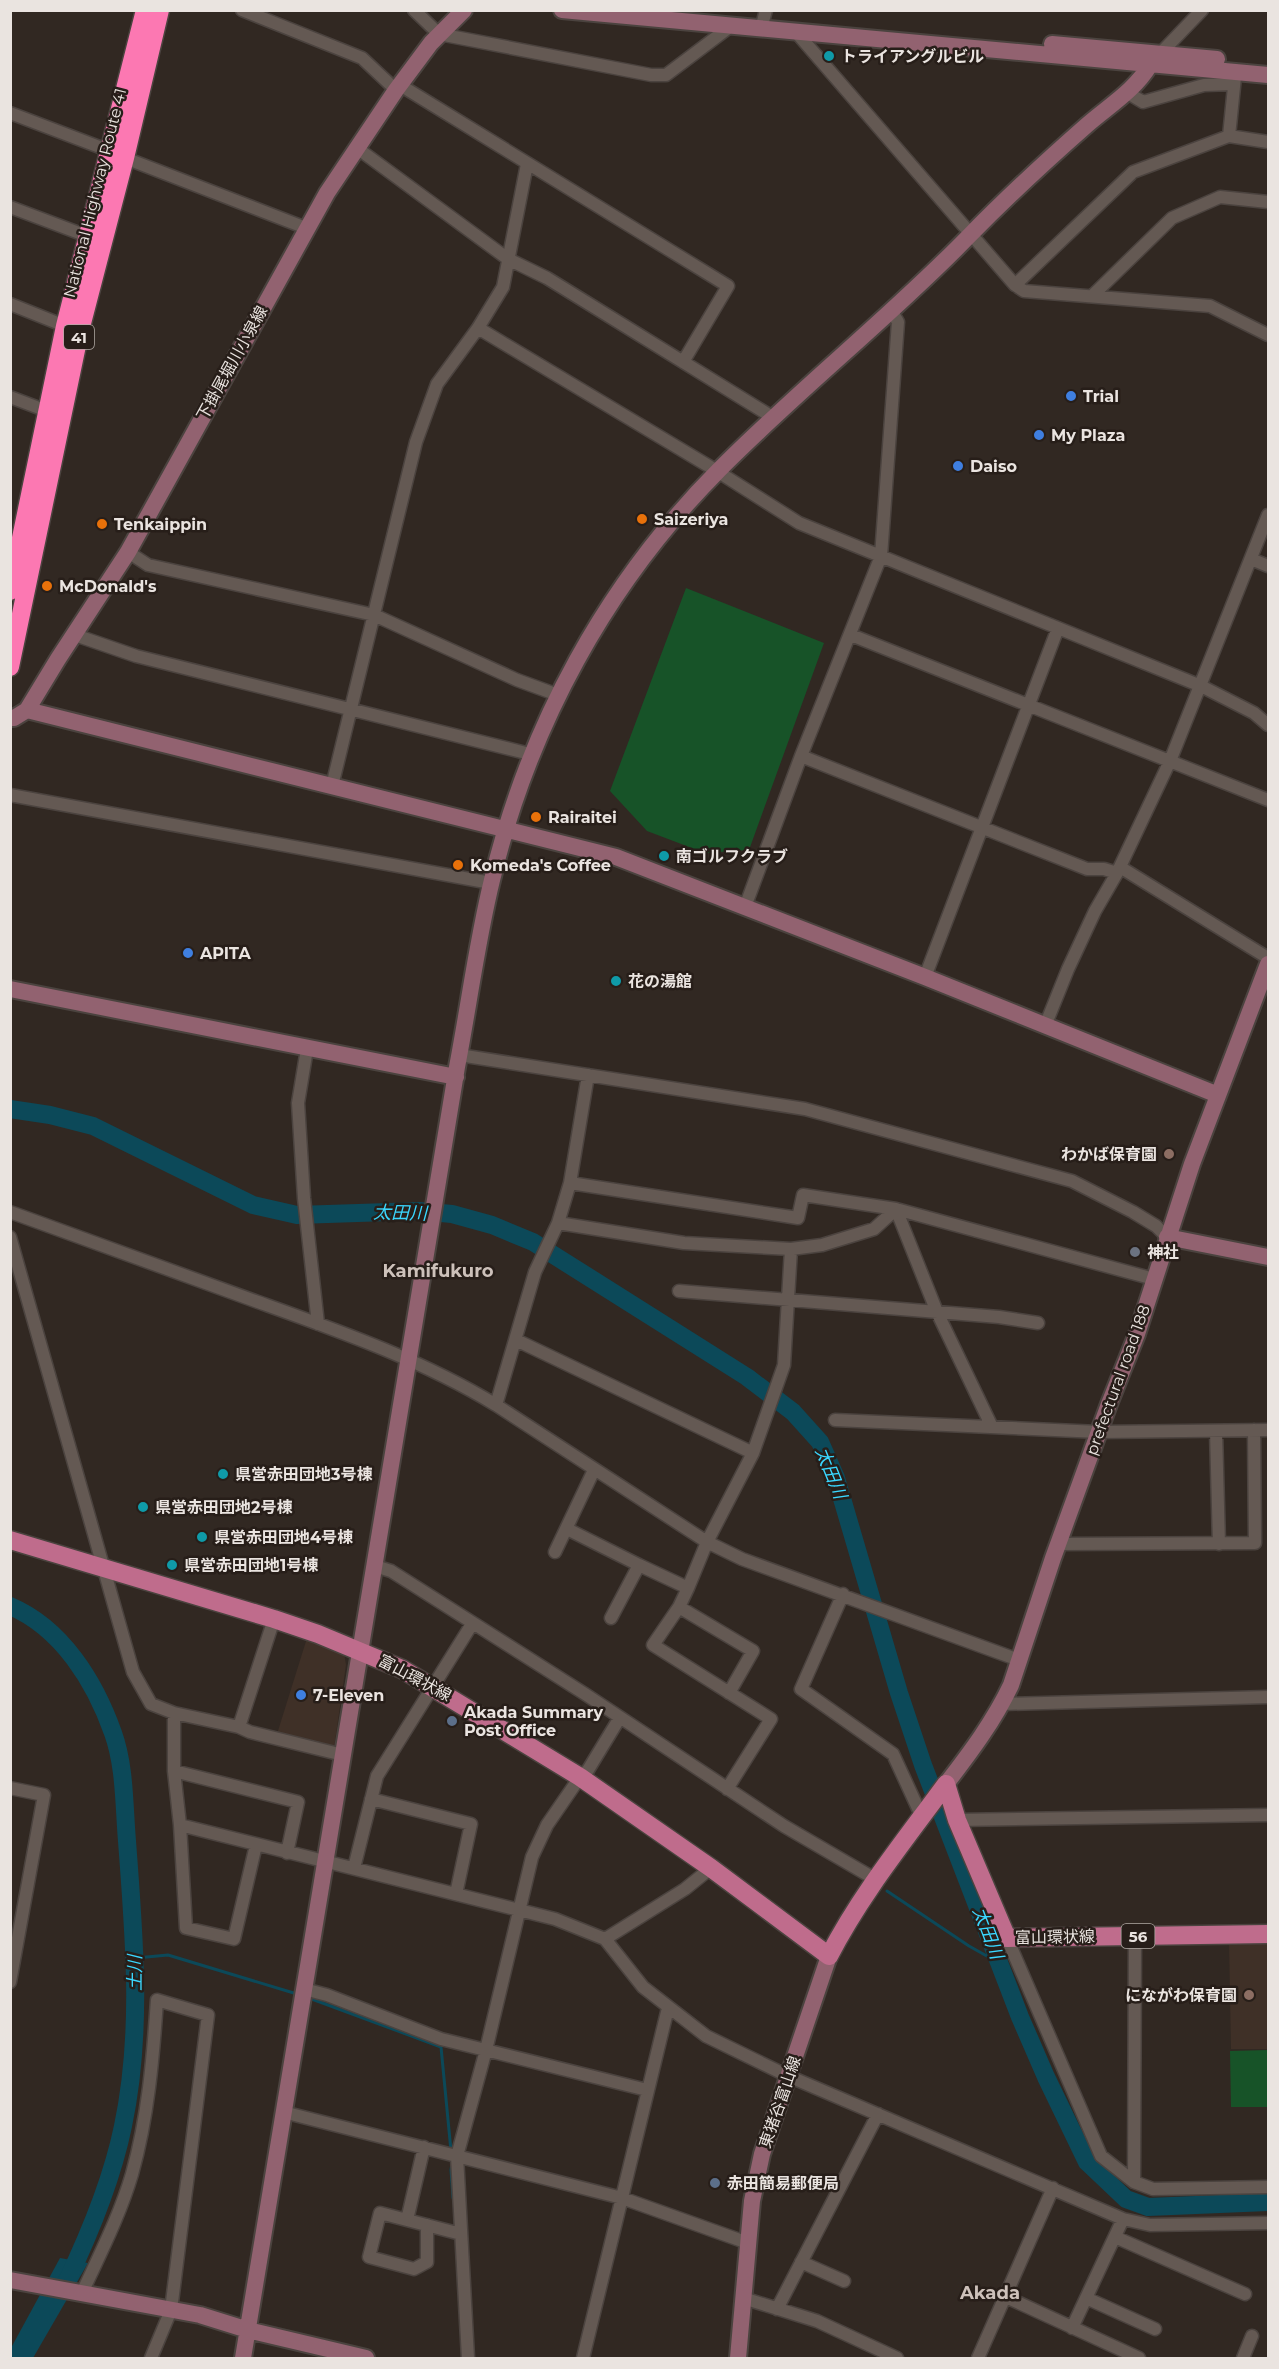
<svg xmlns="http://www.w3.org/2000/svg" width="1279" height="2369" font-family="Montserrat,'Noto Sans JP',sans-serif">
  <rect width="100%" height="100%" fill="#312822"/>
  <path fill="#3f3027" d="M307,1638L344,1653L346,1665L334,1748L277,1734Z
    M1229,1940H1268V2049H1231Z"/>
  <path fill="#175328" d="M686,588L824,643L749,850L705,853L647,831L610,791Z
    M1268,2050V2107H1231L1230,2051Z"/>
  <path fill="#0c4959" d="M60,2258L88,2263L33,2358H11V2348Z"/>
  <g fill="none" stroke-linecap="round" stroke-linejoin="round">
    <path stroke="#0c4959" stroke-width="3" d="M887,1891L969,1946L1001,1964
      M136,1958L168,1955L297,1994
      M309,1998L441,2047L451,2151
      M452,2163L451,2170L453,2198"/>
    <path stroke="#0c4959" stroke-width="18" d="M10,1109L50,1115L93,1126L253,1205L297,1215L419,1211L452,1214L492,1225L533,1242L747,1377L793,1412L820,1442L836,1478L899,1693L923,1765L1020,2017L1046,2077L1087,2162L1126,2199L1148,2207L1268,2202
      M10,1606C62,1628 95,1682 113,1733C125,1766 124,1806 127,1841C134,1936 143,2031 123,2126C112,2180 90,2233 66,2283"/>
    <defs>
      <path id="street" d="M242,10L362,58L396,90
        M414,10L439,34L651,75H666L731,26
        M761,29L766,10
        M796,32L1015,285L1024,291L1210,306L1268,335
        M1157,57L1202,10
        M400,85L728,286L683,362
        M1128,93L1143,102L1204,85L1234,84
        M10,113L110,151
        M1229,136L1235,77
        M357,148L508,259L547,278L774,418
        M125,158L306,228
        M10,207L87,236
        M1015,285L1133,172L1229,136L1268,142
        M1093,295L1172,218L1220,197L1268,202
        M10,304L65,326
        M478,328L712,468L799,523L1201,686L1254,713L1268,725
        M10,397L47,411
        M128,552L148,565L374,615L517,680L558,695
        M1251,559L1268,566
        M75,635L136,656L530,754
        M851,635L1268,800
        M801,756L1087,869H1104L1117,873
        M332,786L416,442L437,384L478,328L503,287L527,164
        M10,795L491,883
        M1120,867L1268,958
        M745,907L801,756L881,556L898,322L891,310
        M925,977L1058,628
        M1045,1026L1068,969L1095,911L1117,873L1170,761L1268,515
        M307,1049L298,1103L304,1198L318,1324
        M459,1055L805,1109L1072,1181L1133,1212L1156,1226L1167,1237
        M570,1183L798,1218L803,1195L896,1209L1154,1279
        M10,1212C93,1242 176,1272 258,1302C339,1331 422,1360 496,1405L707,1542L742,1559L1019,1660
        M558,1223L570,1183L588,1075
        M10,1237L133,1672L151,1704L174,1713V1771L180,1825L555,1919L605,1939L643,1987L706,2036L788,2076L1123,2219L1150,2225L1268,2223
        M791,1249L822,1245L874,1229L896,1209L937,1312L992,1427
        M679,1291L999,1317L1038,1323
        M516,1340L753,1453
        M496,1405L535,1272L558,1223L684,1243L791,1249L784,1365L753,1453L707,1542L688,1588
        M835,1420L1099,1432L1268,1430
        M1216,1431L1219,1544
        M567,1529L639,1565
        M1058,1544L1255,1543L1254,1430
        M555,1552L594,1470
        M375,1566L391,1571L585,1694L784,1826L875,1879
        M843,1594L801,1689L893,1754L922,1817
        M611,1618L639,1565L688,1588L679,1607
        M1002,1704L1268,1697
        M174,1713L239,1727L274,1619
        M239,1727L250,1732L343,1755
        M174,1771L298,1802L287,1853
        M10,1788L44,1795L10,1982
        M727,1789L771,1719L653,1645L679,1607L753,1651L729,1693
        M371,1799L471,1824L456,1894
        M957,1820L1268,1815
        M180,1825L186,1928L234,1939L256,1845
        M354,1868L377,1776L472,1624
        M1007,1938L1101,2156L1134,2182L1153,2189L1268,2187
        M605,1939L685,1889L711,1868
        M304,1989L327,1995L441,2039L647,2090
        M283,2112L622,2198L748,2243
        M1134,2182L1135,1936
        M407,2220L424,2147
        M427,2225V2262L414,2269L369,2257L380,2213L461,2234
        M1115,2237L1245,2294
        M801,2262L844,2281
        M82,2293C100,2254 120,2215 132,2174C148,2117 153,2059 157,2000L208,2015L171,2310L151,2358
        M1006,2297L1139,2358
        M743,2298L817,2321L897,2358
        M1086,2298L1155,2329
        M777,2309L878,2114
        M1072,2328L1123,2219
        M468,2358L457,2156L486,2050L532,1857L547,1825L580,1777L588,1770L619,1719
        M583,2358L668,2008
        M978,2358L1053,2188
        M1243,2358L1252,2336"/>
      <path id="secondary" d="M562,10L1268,75
        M1052,44L1217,59
        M27,710L616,857L925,977L1218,1095
        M10,718H14L27,710L58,659L128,552L327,193L396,90L431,43L464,10
        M10,989L456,1077
        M1167,1237L1268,1257
        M946,1784C970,1753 994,1721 1011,1685L1053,1558L1109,1404L1137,1334L1192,1164L1268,964
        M10,2280L200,2315L248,2330L366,2358
        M243,2358L457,1067C469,1005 477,941 492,880C529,726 606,584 718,471C798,390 888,319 967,238C1005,199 1046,161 1087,125C1110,105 1134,91 1150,65
        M738,2358L752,2201L762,2154L829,1956"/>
      <path id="primary" d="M10,1540L274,1619L318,1634L402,1669L580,1777L711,1868L829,1956C861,1894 905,1840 946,1784
        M946,1784L957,1820L1007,1938L1268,1934"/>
      <path id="highway" d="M10,591L65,326L145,10
        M10,667L80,331L125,158L160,10"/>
    </defs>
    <use href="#street" stroke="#4b433f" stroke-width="15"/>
    <use href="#secondary" stroke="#4b433f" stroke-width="20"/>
    <use href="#primary" stroke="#4b433f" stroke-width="21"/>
    <use href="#highway" stroke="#4b433f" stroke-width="21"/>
    <use href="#street" stroke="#645953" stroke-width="12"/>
    <use href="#secondary" stroke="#926270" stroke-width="16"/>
    <use href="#primary" stroke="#bf6c8c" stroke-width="18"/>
    <use href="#highway" stroke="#fc78b2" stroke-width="18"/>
  </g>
  <g fill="#0f9aa8" stroke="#271e19" stroke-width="2">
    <circle cx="829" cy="56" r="6"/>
    <circle cx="664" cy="856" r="6"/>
    <circle cx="616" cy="981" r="6"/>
    <circle cx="223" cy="1474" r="6"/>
    <circle cx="143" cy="1507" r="6"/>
    <circle cx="202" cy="1537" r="6"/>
    <circle cx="172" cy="1565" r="6"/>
  </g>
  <g fill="#3f7fe0" stroke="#271e19" stroke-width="2">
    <circle cx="1071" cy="396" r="6"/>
    <circle cx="1039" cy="435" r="6"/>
    <circle cx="958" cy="466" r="6"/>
    <circle cx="188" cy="953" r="6"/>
    <circle cx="301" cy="1695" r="6"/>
  </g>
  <g fill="#e8710a" stroke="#271e19" stroke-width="2">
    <circle cx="642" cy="519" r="6"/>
    <circle cx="102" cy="524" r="6"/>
    <circle cx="47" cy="586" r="6"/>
    <circle cx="536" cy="817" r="6"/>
    <circle cx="458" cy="865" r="6"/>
  </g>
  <g fill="#8d6e63" stroke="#271e19" stroke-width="2">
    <circle cx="1169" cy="1154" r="6"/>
    <circle cx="1249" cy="1995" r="6"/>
  </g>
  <circle fill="#6b7280" stroke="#271e19" stroke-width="2" cx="1135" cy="1252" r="6"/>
  <g fill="#5c6f8a" stroke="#271e19" stroke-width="2">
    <circle cx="452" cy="1721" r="6"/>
    <circle cx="715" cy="2183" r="6"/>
  </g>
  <g text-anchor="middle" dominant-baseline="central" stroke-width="5" stroke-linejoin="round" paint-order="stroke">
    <g fill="#271e19" stroke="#b0a9a4" stroke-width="1.5">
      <rect x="64" y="325" width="30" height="24" rx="4.5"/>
      <rect x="1121.5" y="1924" width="33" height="24" rx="4.5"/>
    </g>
    <g font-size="15" font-weight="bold" fill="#eae4e0">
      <text x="79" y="337">41</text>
      <text x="1138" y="1936">56</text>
    </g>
    <g font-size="16" font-weight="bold" fill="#eae4e0" stroke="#271e19" text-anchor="start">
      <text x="841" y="56">トライアングルビル</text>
      <text x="1083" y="396">Trial</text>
      <text x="1051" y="435">My Plaza</text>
      <text x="970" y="466">Daiso</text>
      <text x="654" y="519">Saizeriya</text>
      <text x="114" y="524">Tenkaippin</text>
      <text x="59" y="586">McDonald's</text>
      <text x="548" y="817">Rairaitei</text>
      <text x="676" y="856">南ゴルフクラブ</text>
      <text x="470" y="865">Komeda's Coffee</text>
      <text x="200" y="953">APITA</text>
      <text x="628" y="981">花の湯館</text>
      <text x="1157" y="1154" text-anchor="end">わかば保育園</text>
      <text x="1147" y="1252">神社</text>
      <text x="235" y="1474">県営赤田団地3号棟</text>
      <text x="155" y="1507">県営赤田団地2号棟</text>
      <text x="214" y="1537">県営赤田団地4号棟</text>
      <text x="184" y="1565">県営赤田団地1号棟</text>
      <text x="313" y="1695">7-Eleven</text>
      <text x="464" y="1712">Akada Summary<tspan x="464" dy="18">Post Office</tspan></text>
      <text x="1237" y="1995" text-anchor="end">にながわ保育園</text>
      <text x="727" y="2183">赤田簡易郵便局</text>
    </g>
    <g font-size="16" fill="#eae4e0" stroke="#271e19">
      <text transform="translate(95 193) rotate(-76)">National Highway Route 41</text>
      <text transform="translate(232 363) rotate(-61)">下掛尾堀川小泉線</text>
      <text transform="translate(1118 1380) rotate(-70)">prefectural road 188</text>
      <text transform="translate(415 1678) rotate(28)">富山環状線</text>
      <text transform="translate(1055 1937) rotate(-1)">富山環状線</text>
      <text transform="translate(780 2102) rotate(-71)">東猪谷富山線</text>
    </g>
    <g font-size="18" font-style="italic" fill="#3ad7ff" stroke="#271e19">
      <text transform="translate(400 1213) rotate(1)">太田川</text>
      <text transform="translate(831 1473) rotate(68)">太田川</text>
      <text transform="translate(988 1933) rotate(69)">太田川</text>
      <text transform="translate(135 1973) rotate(-90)">土川</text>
    </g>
    <g font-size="18" font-weight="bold" fill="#cdc1ba" stroke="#271e19">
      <text x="438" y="1271">Kamifukuro</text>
      <text x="990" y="2293">Akada</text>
    </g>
  </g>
  <rect width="1279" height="2369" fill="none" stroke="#eae4e0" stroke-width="24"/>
</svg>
